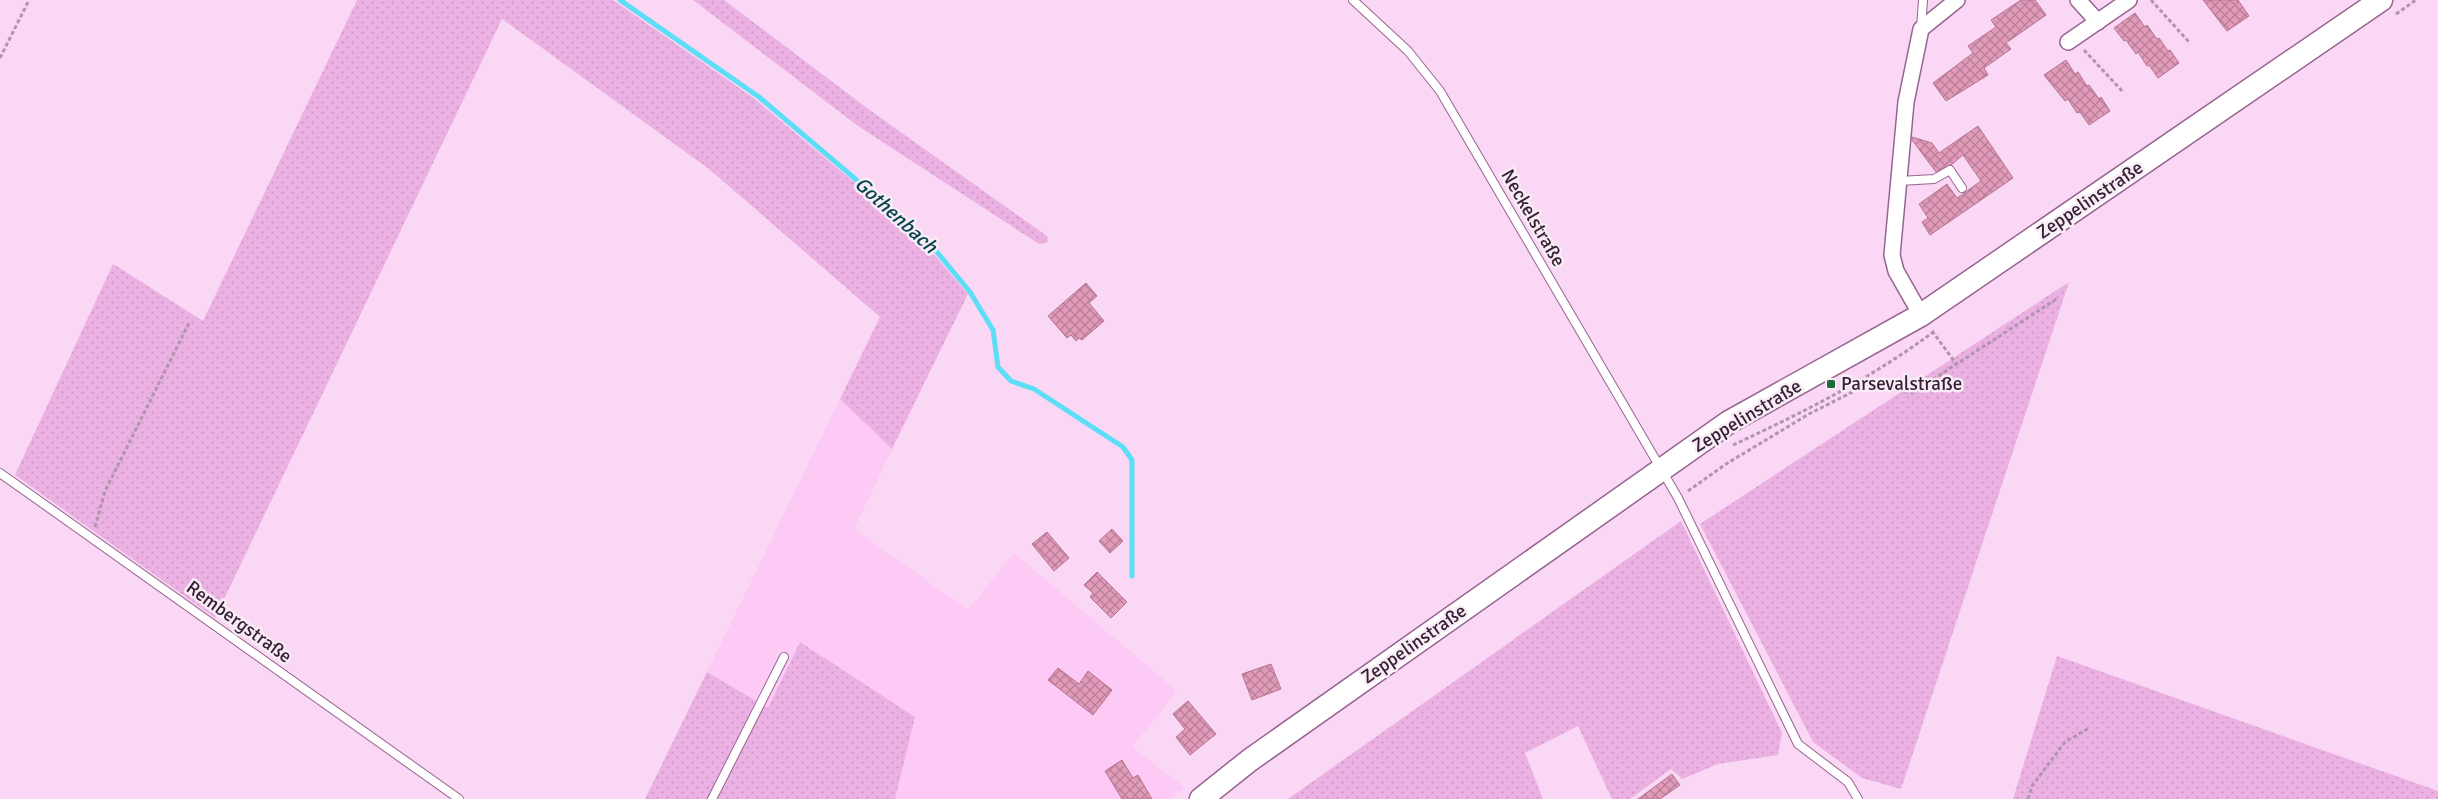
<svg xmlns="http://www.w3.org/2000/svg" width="2438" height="799" font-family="Signika,sans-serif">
  <defs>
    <pattern id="grass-dots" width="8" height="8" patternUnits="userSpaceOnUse" patternTransform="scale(1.25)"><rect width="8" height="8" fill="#ecb1e3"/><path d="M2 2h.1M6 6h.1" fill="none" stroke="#cb98c3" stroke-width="1.8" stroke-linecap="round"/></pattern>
    <pattern id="building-cross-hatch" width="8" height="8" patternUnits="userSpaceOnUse" patternTransform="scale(1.25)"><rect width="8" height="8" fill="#e19bb9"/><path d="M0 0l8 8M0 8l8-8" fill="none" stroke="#b77e97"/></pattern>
  </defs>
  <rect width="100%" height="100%" fill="#fad7f4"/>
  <path fill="#fdc9f5" d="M840,399L892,449L854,529L968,610L1014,553L1177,691L1132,747L1184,787L1170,799H895L914,717L800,642L768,709L707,672Z"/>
  <path fill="url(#grass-dots)" d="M357,0H613L755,99L919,237L968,294L892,449L840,399L880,317L709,169L502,19L215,618L15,475L113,264L203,321Z
    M693,0H724L871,111L1047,236L1048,242L1039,244L858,126Z
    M2069,282L1901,789L1862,778L1813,742L1700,524Z
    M1681,521L1782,733L1778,755L1718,764L1682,779L1671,769L1630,799H1612L1578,726L1525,753L1543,799H1288Z
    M800,642L915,717L895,799H645L707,672L768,708Z
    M2057,656L2438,791V799H2013Z"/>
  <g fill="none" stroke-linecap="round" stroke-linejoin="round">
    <path stroke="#5cdef6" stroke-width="5" d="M620,0L759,97L927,240L970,292L993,330L998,367L1011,381L1034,389L1123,447L1132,460V576"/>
  </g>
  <path fill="url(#building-cross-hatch)" stroke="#b77592" d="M2021,0H2035L2046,15L2006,43L2011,49L1984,68L1988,75L1946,101L1933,83L1973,53L1968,46L1996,27L1991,20Z
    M2203,0H2238L2249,16L2227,31Z
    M2135,13L2145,27L2147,25L2157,39L2159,38L2168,51L2170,50L2179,63L2158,78L2149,65L2147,66L2138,52L2136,54L2126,40L2124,41L2114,28Z
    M2066,60L2075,74L2078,72L2087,86L2089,85L2099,99L2101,97L2110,111L2089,125L2080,112L2077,113L2068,99L2065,101L2044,75Z
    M1978,126L2013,178L1930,235L1922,222L1928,218L1919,204L1947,184L1957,198L1981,181L1963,155L1951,165L1936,172L1912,140V137L1932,143L1939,153Z
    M1086,283L1097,296L1089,303L1104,321L1082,340L1079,338L1076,341L1071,335L1067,338L1048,316Z
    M1112,529L1123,541L1110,553L1099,541Z
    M1047,532L1069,558L1054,571L1032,544Z
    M1097,572L1127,602L1111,618L1090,597L1093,593L1084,585Z
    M1271,664L1281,689L1252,700L1242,674Z
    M1058,668L1079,684L1088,671L1112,690L1093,715L1048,680Z
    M1188,701L1216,734L1190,755L1176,737L1185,729L1173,714Z
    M1122,760L1133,778L1138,775L1152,799H1122L1105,771Z
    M1672,774L1680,785L1660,799H1638Z"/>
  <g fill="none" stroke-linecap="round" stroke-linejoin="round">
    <defs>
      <path id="lane" d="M1353,0L1408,51L1440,91L1678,498L1798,744L1848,782L1858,799
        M1921,28L1923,0
        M1899,181L1934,179L1950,170L1962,188
        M0,473L459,799
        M712,799L784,657"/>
      <path id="street" d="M2078,0L2098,22
        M2068,42L2129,0
        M1921,315L1896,271L1892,255L1906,102L1921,29L1957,0"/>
      <path id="secondary" d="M1201,799L1250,760L1729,422L1921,315L2381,0"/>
    </defs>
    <use href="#lane" stroke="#986491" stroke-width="10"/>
    <use href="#street" stroke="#986491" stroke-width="18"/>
    <use href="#secondary" stroke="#986491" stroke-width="25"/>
    <path stroke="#b294ad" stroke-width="3" stroke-dasharray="4 2.5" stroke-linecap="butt" d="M2151,0L2189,42
      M2396,14L2416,0
      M2084,50L2123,92
      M0,58L29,0
      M1932,331L1957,365
      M1733,445C1802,413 1870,379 1932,333
      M1688,491L1726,464L1809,414L1868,384L1912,393L2058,298
      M95,527L105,491L190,321
      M2028,799L2032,786L2065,742L2089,728"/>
    <use href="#lane" stroke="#fff" stroke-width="8"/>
    <use href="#street" stroke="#fff" stroke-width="15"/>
    <use href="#secondary" stroke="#fff" stroke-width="22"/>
  </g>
  <rect fill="#1d6b3a" stroke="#f8ecf6" stroke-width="2" x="1826" y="379" width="10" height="10" rx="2.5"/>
  <g text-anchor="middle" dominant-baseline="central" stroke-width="5" stroke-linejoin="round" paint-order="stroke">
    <g font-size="19" fill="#351f32" stroke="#f8ecf6">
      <text transform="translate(2090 200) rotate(-34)">Zeppelinstraße</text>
      <text transform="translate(1533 218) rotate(60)">Neckelstraße</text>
      <text transform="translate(1747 416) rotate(-31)">Zeppelinstraße</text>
      <text transform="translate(239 622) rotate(36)">Rembergstraße</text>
      <text transform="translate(1414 644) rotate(-35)">Zeppelinstraße</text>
    </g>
    <g font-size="19" fill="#351f32" stroke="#f8ecf6" text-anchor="start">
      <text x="1841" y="384">Parsevalstraße</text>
    </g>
    <g font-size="20" font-style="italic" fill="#05434d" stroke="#f8ecf6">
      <text transform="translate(896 215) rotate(42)">Gothenbach</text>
    </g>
  </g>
</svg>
